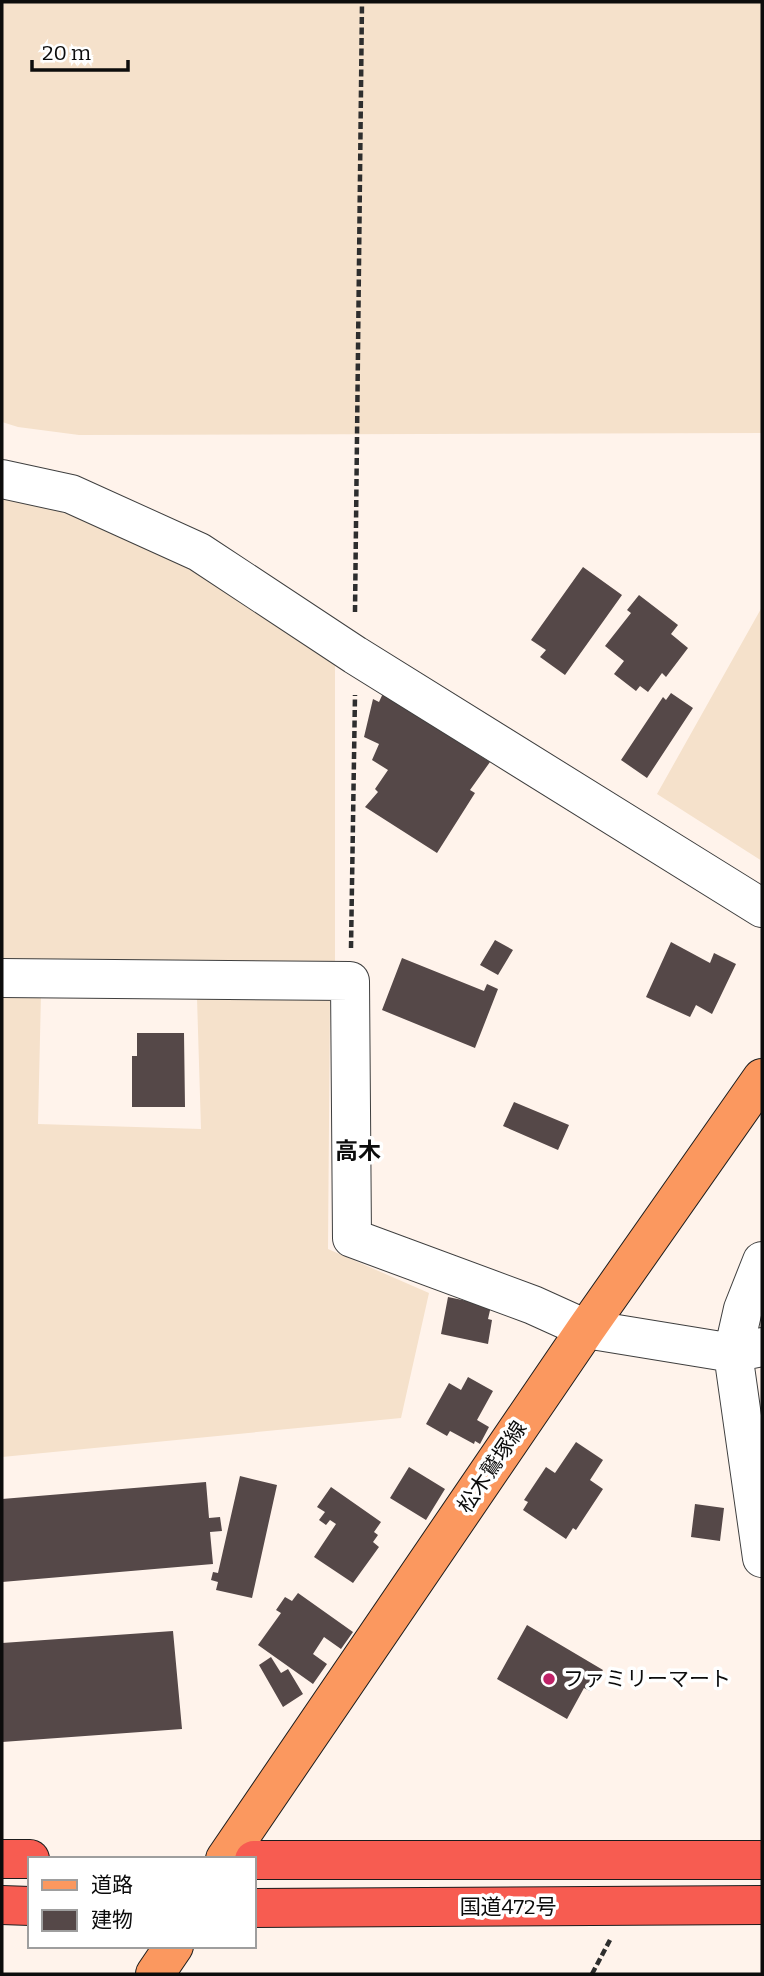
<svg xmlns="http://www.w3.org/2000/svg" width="764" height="1976" font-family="Bitter,'Noto Sans JP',serif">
  <rect width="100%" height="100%" fill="#fff3eb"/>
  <path fill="#f5e1cb" d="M2,2H762V433L79,435L18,427L2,422Z
    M2,492L109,528L219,584L335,663V964L2,961Z
    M762,607V861L657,794Z
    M2,994H41L38,1124L201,1129L197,998L330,999L328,1249L429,1293L401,1418L2,1457Z"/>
  <path fill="#554848" d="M583,567L622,595L565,675L540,657L546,650L531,640Z
    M639,595L678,625L671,634L688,648L666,677L662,673L648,692L640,686L636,691L614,674L624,661L605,646L631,613L627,610Z
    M385,689L395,702L490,762L470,790L475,793L437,853L365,807L378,792L375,789L388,770L372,760L379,744L364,737L373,699L379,702Z
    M671,693L693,708L647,778L621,760L663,697L666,700Z
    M495,940L513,950L498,975L480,965Z
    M671,942L710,963L714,953L736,964L712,1014L696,1005L690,1017L646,997Z
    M402,958L484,991L487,984L498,989L475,1048L382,1010Z
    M137,1033H184L185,1107H132V1056H137Z
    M514,1102L569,1125L558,1150L503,1126Z
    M448,1297L491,1306L488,1319L492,1320L488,1344L441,1334Z
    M468,1377L493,1391L477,1420L489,1427L480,1444L475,1441L474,1444L450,1431L447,1436L426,1424L449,1383L461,1390Z
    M576,1442L603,1460L590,1480L603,1489L576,1530L573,1528L566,1539L523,1510L528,1502L524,1500L546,1467L555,1473Z
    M409,1467L445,1489L426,1520L390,1498Z
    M240,1476L277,1485L252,1598L216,1590L218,1582L211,1580L213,1572L218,1573Z
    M206,1482L209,1518L220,1517L222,1531L210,1532L213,1564L2,1582V1499Z
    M331,1487L381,1522L374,1532L378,1535L373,1542L379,1547L353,1583L314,1557L336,1524L330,1520L326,1525L319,1520L325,1512L317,1507Z
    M695,1504L724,1508L720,1541L691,1537Z
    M298,1593L353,1632L341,1649L324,1637L313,1654L327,1664L313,1684L258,1645L281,1613L276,1610L285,1597L292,1601Z
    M527,1625L603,1670L590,1691L584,1688L567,1719L497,1679Z
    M173,1631L182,1729L2,1742V1643Z
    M271,1657L281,1673L288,1669L303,1694L283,1707L259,1665Z"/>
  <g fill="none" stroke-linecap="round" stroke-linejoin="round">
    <defs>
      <path id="minor" d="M2,479L71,494L199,552L355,655L762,908
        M2,978L350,981L352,1238L533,1305L586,1329L733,1353L762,1347
        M762,1261L743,1309L733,1353L762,1558"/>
      <path id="major" d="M225,1859L586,1329L762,1078
        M155,1974L174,1946"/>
      <path id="highway" d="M2,1859H30
        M254,1860H762
        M2,1905L30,1906
        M254,1908L762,1905"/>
    </defs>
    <use href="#minor" stroke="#3f3f3f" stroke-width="40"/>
    <use href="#major" stroke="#1d1d1d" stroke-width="40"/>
    <use href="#highway" stroke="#1d1d1d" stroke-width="40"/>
    <path stroke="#2e2e2e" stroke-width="4.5" stroke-dasharray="7 3.5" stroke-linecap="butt" d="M355,612L362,2
      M351,948L355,695
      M592,1974L610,1940"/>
    <use href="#minor" stroke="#fff" stroke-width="38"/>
    <use href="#major" stroke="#fb985f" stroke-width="38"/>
    <use href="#highway" stroke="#f75c51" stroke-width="38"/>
  </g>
  <circle fill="#be2267" stroke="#fff" stroke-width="2.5" cx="549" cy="1679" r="7"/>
  <g text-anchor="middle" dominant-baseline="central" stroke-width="7" stroke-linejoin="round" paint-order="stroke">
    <g font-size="21" fill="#0c0c0c" stroke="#fff">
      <text transform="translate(492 1467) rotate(-56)">松木鷲塚線</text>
      <text x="508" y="1907">国道472号</text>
    </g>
    <g font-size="21" fill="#0c0c0c" stroke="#fff" text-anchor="start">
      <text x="563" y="1679">ファミリーマート</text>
    </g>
    <g font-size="23" font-weight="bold" fill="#0c0c0c" stroke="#fff">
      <text x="358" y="1151">高木</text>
    </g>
  </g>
  <rect width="764" height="1976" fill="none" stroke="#0c0c0c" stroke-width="7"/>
  <rect x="28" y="1857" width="228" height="91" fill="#ffffff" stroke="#9e9e9e" stroke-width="2"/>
  <rect x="42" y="1880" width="35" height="10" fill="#fb985f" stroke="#9e9e9e" stroke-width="2"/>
  <text x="91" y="1892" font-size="21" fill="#0c0c0c">道路</text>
  <rect x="42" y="1910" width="35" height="21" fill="#554848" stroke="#9e9e9e" stroke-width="2"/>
  <text x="91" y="1927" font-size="21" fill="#0c0c0c">建物</text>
  <path d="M32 60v10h96v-10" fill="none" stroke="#0c0c0c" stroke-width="3.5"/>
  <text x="42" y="60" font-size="21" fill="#0c0c0c" stroke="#ffffff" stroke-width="5" paint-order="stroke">20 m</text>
</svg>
